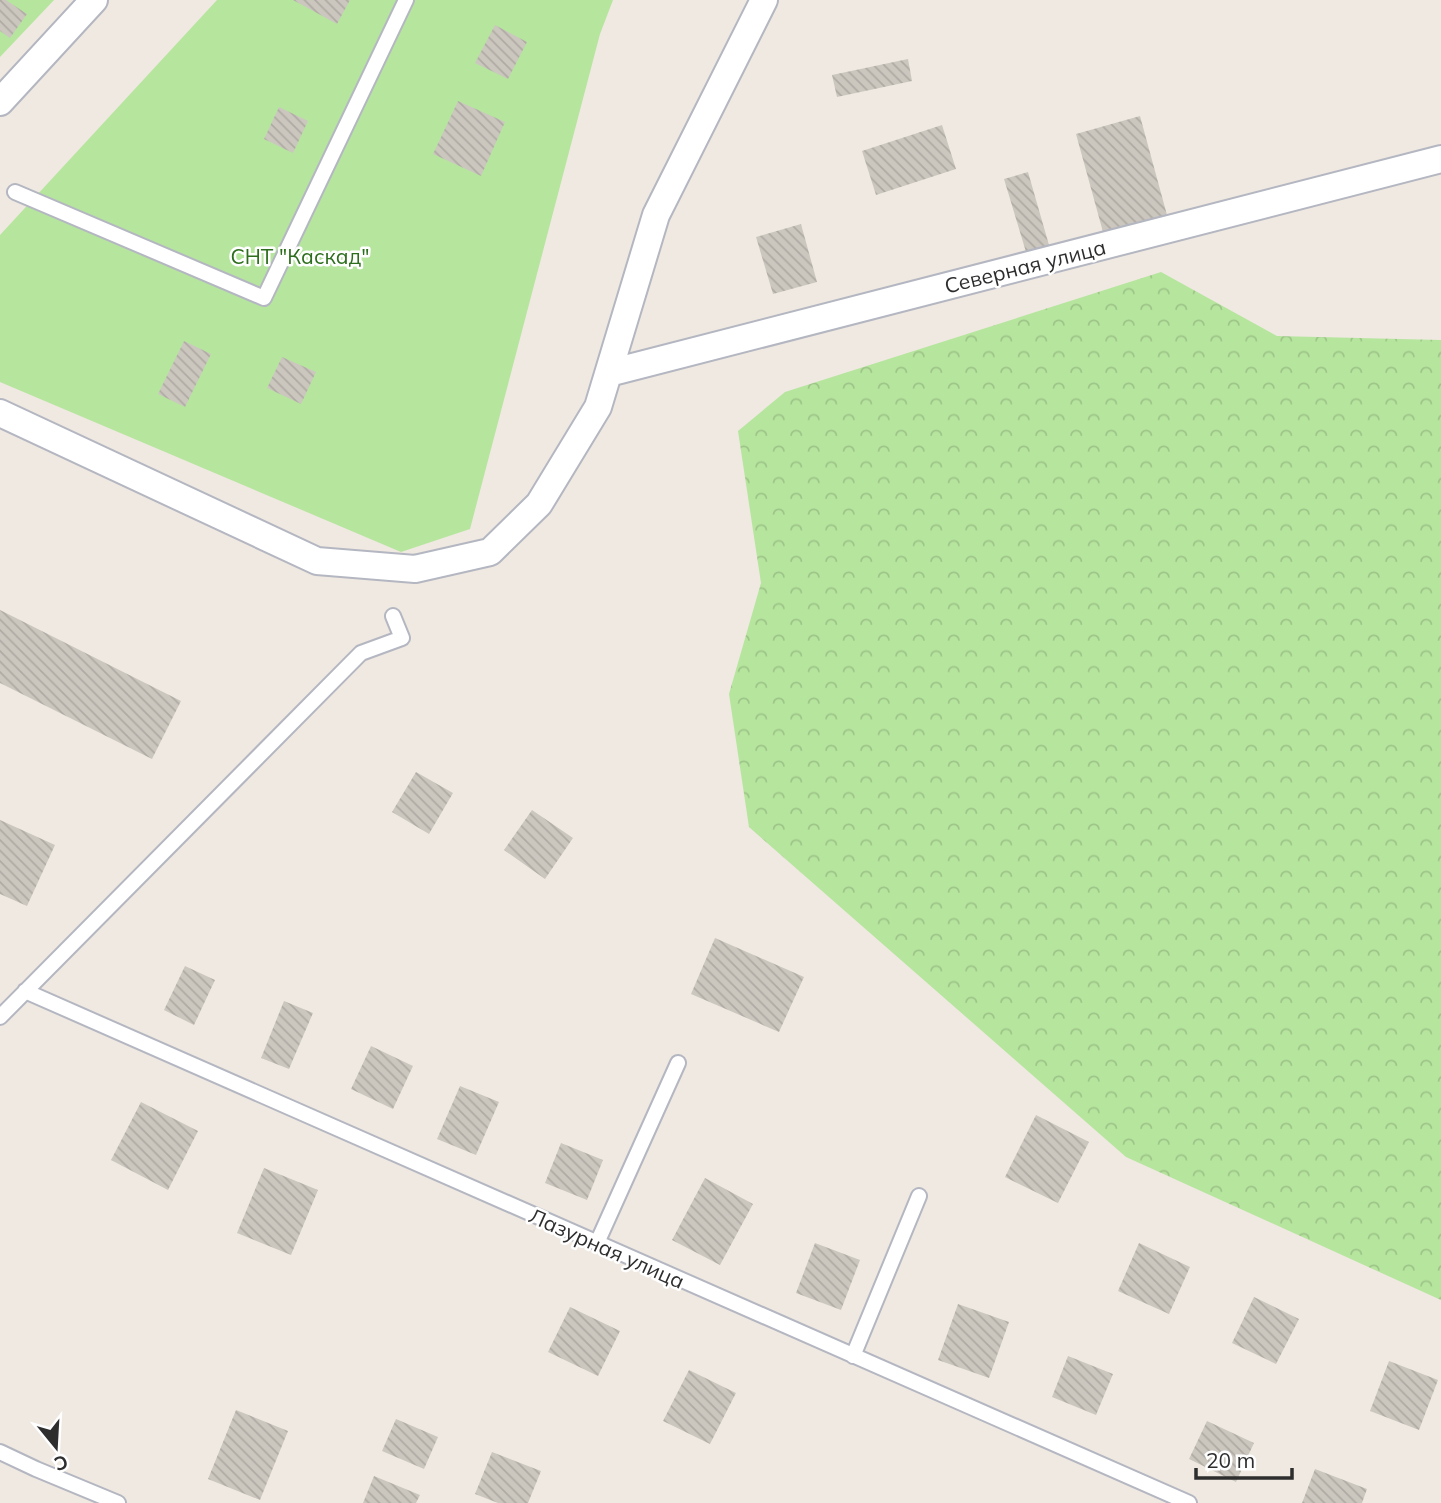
<svg xmlns="http://www.w3.org/2000/svg" width="1441" height="1503" font-family="Mulish,sans-serif">
  <defs>
    <pattern id="forest-crowns" width="20" height="18" patternUnits="userSpaceOnUse" patternTransform="scale(1.75)"><rect width="20" height="18" fill="#b6e59e"/><path d="M2 6a3 3 0 1 1 6 0M12 15a3 3 0 1 1 6 0" fill="none" stroke="#9dc588"/></pattern>
    <pattern id="building-back-hatch" width="6" height="6" patternUnits="userSpaceOnUse" patternTransform="scale(1.75)"><rect width="6" height="6" fill="#cbc7bf"/><path d="M-1 5l2 2M0 0l6 6M5-1l2 2" fill="none" stroke="#afaba4"/></pattern>
  </defs>
  <rect width="100%" height="100%" fill="#efe9e1"/>
  <path fill="#b6e59e" d="M0,0H54L0,57Z
    M217,0H613L600,34L470,529L401,552L0,382V235Z"/>
  <path fill="url(#forest-crowns)" d="M1161,272L1277,336L1441,340V1300L1126,1157L749,827L729,694L761,583L738,431L785,392Z"/>
  <path fill="url(#building-back-hatch)" d="M0,0H6L27,14L10,38L0,31Z
    M293,0H350L337,24Z
    M495,25L527,42L508,79L475,63Z
    M908,59L912,81L837,97L832,75Z
    M458,101L505,122L481,176L433,154Z
    M279,107L308,121L293,153L264,139Z
    M1140,116L1167,215L1103,232L1076,134Z
    M942,125L956,169L876,195L862,151Z
    M1028,172L1049,245L1026,252L1004,179Z
    M801,224L817,282L773,294L756,237Z
    M184,341L211,354L185,407L158,394Z
    M282,357L316,372L301,404L267,388Z
    M0,610L181,701L152,759L0,683Z
    M416,772L453,793L429,834L392,812Z
    M532,810L573,838L545,879L504,850Z
    M0,820L55,845L27,906L0,894Z
    M715,938L804,977L779,1032L691,994Z
    M185,966L215,980L194,1025L164,1010Z
    M284,1001L313,1013L289,1069L261,1058Z
    M371,1046L413,1066L393,1109L351,1089Z
    M460,1086L499,1102L476,1155L437,1139Z
    M141,1102L198,1131L168,1190L111,1160Z
    M1036,1115L1089,1142L1058,1203L1005,1177Z
    M561,1143L603,1160L587,1200L545,1183Z
    M264,1168L318,1190L291,1255L237,1233Z
    M705,1178L753,1204L720,1265L672,1240Z
    M815,1243L860,1260L841,1310L796,1293Z
    M1139,1243L1190,1267L1169,1314L1118,1291Z
    M1254,1297L1299,1319L1276,1364L1232,1343Z
    M958,1304L1009,1322L989,1378L938,1360Z
    M570,1307L620,1331L598,1376L548,1352Z
    M1068,1356L1113,1374L1096,1415L1052,1397Z
    M1389,1361L1438,1380L1419,1430L1370,1411Z
    M689,1370L736,1393L710,1444L663,1421Z
    M236,1410L288,1431L260,1500L208,1479Z
    M396,1419L438,1437L424,1469L382,1451Z
    M1207,1421L1254,1443L1236,1482L1189,1459Z
    M492,1452L541,1471L528,1503H498L475,1494Z
    M1315,1469L1367,1489L1362,1503H1302Z
    M374,1476L420,1495L416,1503H363Z"/>
  <g fill="none" stroke-linecap="round" stroke-linejoin="round">
    <defs>
      <path id="lane" d="M15,192L264,298L406,0
        M25,991L1189,1503
        M0,1017L361,653L402,638L393,616
        M597,1243L678,1063
        M853,1356L919,1196
        M0,1452L36,1469L118,1503"/>
      <path id="street" d="M0,102L94,0
        M609,373L1441,159
        M0,413L317,561L415,569L490,552L539,504L598,407L656,215L764,0"/>
    </defs>
    <use href="#lane" stroke="#b4b7c1" stroke-width="18"/>
    <use href="#street" stroke="#b4b7c1" stroke-width="30"/>
    <use href="#lane" stroke="#fff" stroke-width="14"/>
    <use href="#street" stroke="#fff" stroke-width="26"/>
  </g>
  <g text-anchor="middle" dominant-baseline="central" stroke-width="5" stroke-linejoin="round" paint-order="stroke">
    <g font-size="21" fill="#2c6e1b" stroke="#fff">
      <text x="300" y="256">СНТ "Каскад"</text>
    </g>
    <g font-size="21" fill="#2e2e2e" stroke="#fff">
      <text transform="translate(1025 266) rotate(-14)">Северная улица</text>
      <text transform="translate(607 1248) rotate(24)">Лазурная улица</text>
    </g>
  </g>
  <g transform="translate(56 1447) rotate(162)" stroke="#ffffff" stroke-width="5" paint-order="stroke">
  <path d="M0-5L12 26L0 18L-12 26Z" fill="#2e2e2e"/>
  <text y="-10" font-size="19" font-weight="bold" text-anchor="middle" fill="#2e2e2e">С</text>
  </g>
  <path d="M1196 1468v10h96v-10" fill="none" stroke="#2e2e2e" stroke-width="3.5"/>
  <text x="1206" y="1468" font-size="21" fill="#2e2e2e" stroke="#ffffff" stroke-width="5" paint-order="stroke">20 m</text>
</svg>
